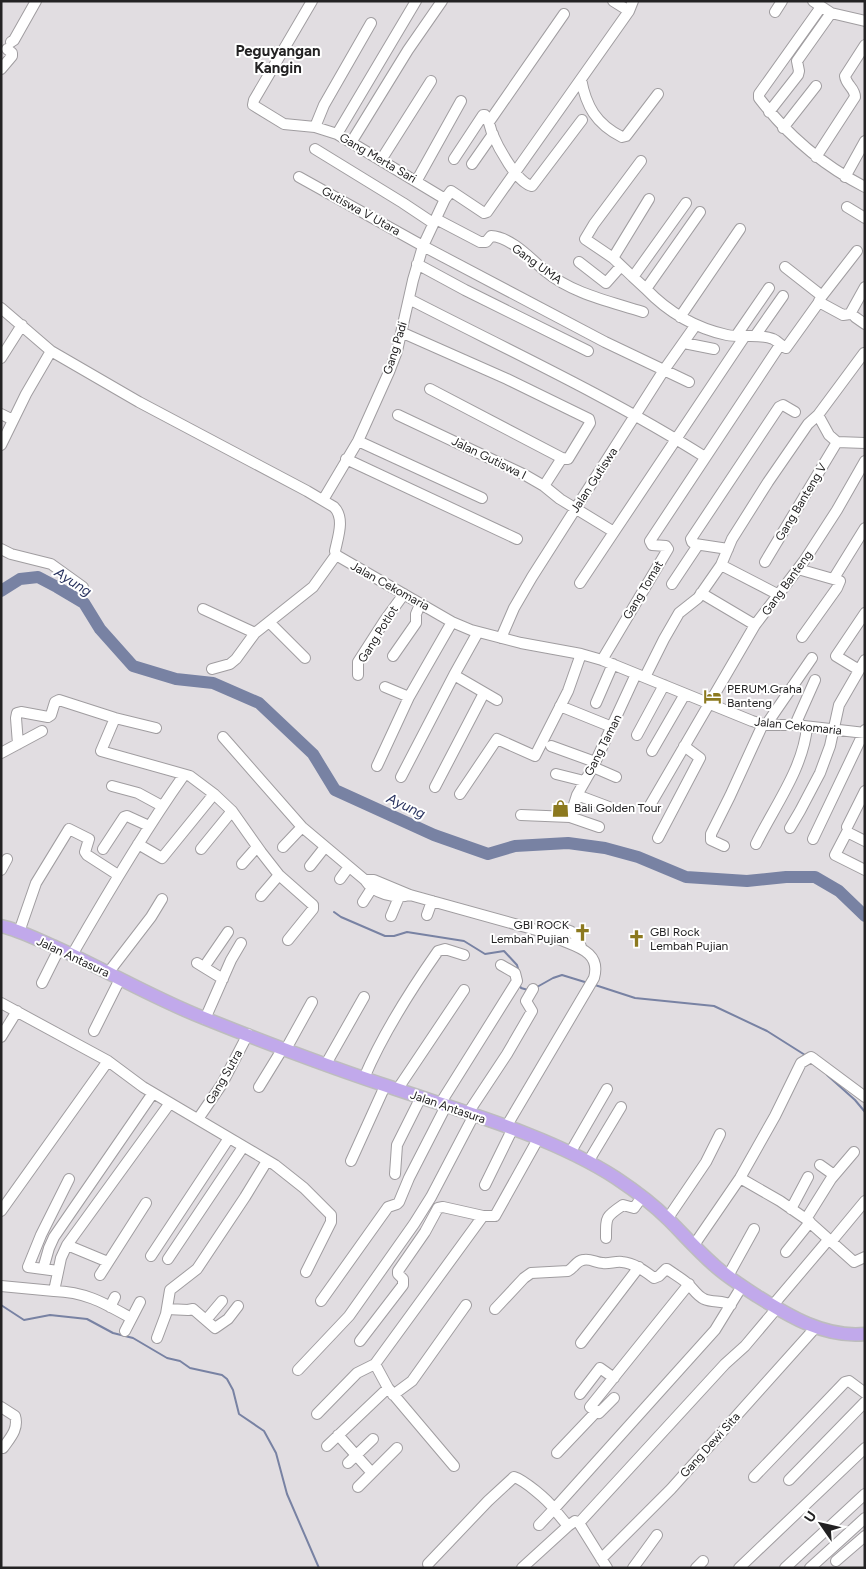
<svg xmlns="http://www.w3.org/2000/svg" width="866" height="1569" font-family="Figtree,sans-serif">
  <rect width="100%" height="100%" fill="#e1dde1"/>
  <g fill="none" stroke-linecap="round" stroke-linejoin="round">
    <path stroke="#7882a3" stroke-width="2" d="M334,912L341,917L385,936H394L407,932L464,941L485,954L504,951L517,965L519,972
      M519,984L521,988L528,990
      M595,985L635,998L714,1006L767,1031L805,1055
      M537,987L553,978L562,975L588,983
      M827,1075L855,1100L865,1112
      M1,1305L24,1320L50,1315L87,1319L113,1333L133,1338L167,1358L180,1361L190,1368L222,1375L227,1379L233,1390L239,1414L264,1431L276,1453L287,1494L319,1568"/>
    <path stroke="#7882a3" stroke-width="12" d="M1,591L20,579L38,577L57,587L84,603L100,629L133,666L176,679L213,683L259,703L313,754L335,790L434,835L488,854L515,846L568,843L605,848L638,857L686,877L747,881L786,877H815L839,891L865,916"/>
    <defs>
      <path id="minor" d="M312,1L254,100L253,105L284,124L315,127L337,134L445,199
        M613,1L629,11
        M813,1L831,13L865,21
        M821,7L759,94V98C788,136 822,165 865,187
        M775,12L782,1
        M11,42L14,40L36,1
        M1,69L12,56V53L7,49
        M581,79C586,106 596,124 622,137L626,136L658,94
        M769,112L798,75L799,71L797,61L831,13
        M489,122L564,14
        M315,127L324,105L371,23
        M783,128L816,86
        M337,134L416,1
        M352,141L408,50L442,1
        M315,149L403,203L433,223
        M816,157L855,97C855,88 846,85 845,76L865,45
        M454,159L483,115H485C489,120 490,127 492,133C498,147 517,183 532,186L582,120
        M381,160L431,81
        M472,164L493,134
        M299,177L423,246L605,342L689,382
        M845,177L865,141
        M417,180L461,101
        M847,207L865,218
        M700,212L646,289C668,312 695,328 727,335C742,338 759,333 773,339C778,341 781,346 786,348L819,302L843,315L850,314L865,287
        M436,219L480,242H486L491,236C511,237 531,259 545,271C573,294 609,301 643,312
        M613,258L649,199
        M579,262L606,283L621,266
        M417,264L465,290L588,351
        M785,267L822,296L819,301
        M633,277L613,258L585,239L594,224L641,161
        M646,289L633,277L686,203
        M822,296L857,251
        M409,299C508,350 610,397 705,457
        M1,308L51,351L139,402L307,491L334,507C345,518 338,537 335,551L336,555L452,622L471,630L521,643L581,654L602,660L752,721L766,725H795L865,733
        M680,317L740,229
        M855,317L865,324
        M403,333L507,379L589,419L590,423L568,459L562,458L544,486
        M736,336L769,288
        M755,336L783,296
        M684,343L714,349
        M1,358L22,325
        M430,389L562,458
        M1,414L13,420
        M398,415L525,475L544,486L560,499L614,532L580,583
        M818,415L829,435L837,442
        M358,441L482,498
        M837,442L865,443
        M1,445L26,394L51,351
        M346,459L517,539
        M323,500L358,441L389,372L397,351L413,280L423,246L445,199L451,191L484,213L487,212L629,11L633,1
        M614,532L745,336
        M1,549L11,554L51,564L83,587
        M728,549L695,544L692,542L691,539L779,407L783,405L795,412
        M765,562L837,442
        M721,565L779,595
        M798,569L840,581L837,588L802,637
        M834,578L865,528
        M672,584L698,545
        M701,593L755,625
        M203,609L255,633
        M269,622L305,658
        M501,638L514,608L532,577L664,370L695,326
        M393,656L416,623V614L419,607
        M602,660L668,549L666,546L652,545L650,541L780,345
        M212,669L230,664L236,659L255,633L313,587L336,555
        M859,670L836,656L865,613
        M358,675V662L385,620L404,594
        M454,675L497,700
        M645,677L664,639L679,613L698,598L721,565L732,539L768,482L808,424L818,415L864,353
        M385,687L409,697
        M596,703L613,664
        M560,706L612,727
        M115,718L101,751L190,776L214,794L232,811L261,852L279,875L313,905V909L288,940
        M766,725L812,658
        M795,725L815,680
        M637,735L664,685
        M223,737L302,827L365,880H374L410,895L547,933C565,946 603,946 594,978L506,1127
        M18,744L16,718L17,713L21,712L48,717L51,715L55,702L59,700L115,718L156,728
        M551,746L595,762
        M652,751L685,694
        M1,753L42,731
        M377,766L409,697L452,622
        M593,767L616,777
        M556,774L584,781
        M401,777L454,675L478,632
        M112,786L138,793L162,806
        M435,787L484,693
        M460,794L497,739L535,756L568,691L581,654
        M577,795L609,807
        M649,807L755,625L804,561L837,510L865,461
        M521,815L570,817L599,827
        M570,817L577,795L593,767L636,674
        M847,827L865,791
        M790,828L800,811L820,773L830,746L839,705L865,660
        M658,838L700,758L684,746
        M813,839L865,730
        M865,841L847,832L835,855L865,870
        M138,844L162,858L214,794
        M756,844C774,807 803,769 807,727
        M724,846L711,840V834L730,796L763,724
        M283,847L302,827
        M103,849L124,817L127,816L149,826
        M201,849L232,811
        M242,864L257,847
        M310,866L325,847
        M1,870L7,859
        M340,879L348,868
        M365,880C374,894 395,899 410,895
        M261,896L279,875
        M363,902L372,888
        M427,915L432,901
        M391,916L399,897
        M19,932L36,883L69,829L89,839L85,852L87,855L118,875
        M547,933C565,928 575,927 581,947
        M72,955C107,894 143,833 184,775
        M197,963L223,979
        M204,967L228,932
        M108,973L151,917L162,899
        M42,983L59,949
        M1,1003L108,1061
        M205,1019L231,960L241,943
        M94,1031L120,979
        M1,1037L17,1011
        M286,1049L312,1002
        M326,1064L364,997
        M364,1078C383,1033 410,991 438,951L445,949L464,955
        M259,1087L283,1048
        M397,1090L464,990
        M440,1104L517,981L515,973L501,965
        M468,1113L507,1054L532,1011L526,1001L533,989
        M198,1119L222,1084L248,1034
        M570,1153L607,1089
        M351,1161L385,1086
        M588,1162L621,1107
        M820,1165L834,1175
        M395,1174L397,1145L421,1097
        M740,1178L780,1201L806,1219L854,1262L865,1257
        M485,1185L512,1130
        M791,1209L808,1177
        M1,1211L108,1061L143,1087L275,1165L304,1188L331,1215V1222L306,1272
        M668,1218L706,1162L720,1134
        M806,1219L831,1179L854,1152
        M606,1238C606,1217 605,1217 623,1205L634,1208L642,1197
        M831,1242L865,1201
        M67,1245L108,1262
        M694,1245L740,1178L775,1116L801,1063L811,1057L814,1059L865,1097
        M786,1252L810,1222
        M151,1256L229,1138
        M168,1259L243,1147
        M43,1269L49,1248L54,1237L153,1093
        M58,1271L28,1267L41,1235L69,1179
        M100,1275L146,1203
        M728,1276L754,1229
        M1,1286L54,1291
        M321,1301L388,1207L397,1204L399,1202L409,1178L446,1106
        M773,1305L829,1239
        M110,1307L115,1297
        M167,1309L188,1310L193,1309L215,1328L228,1319L238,1306
        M495,1309L524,1278L531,1273L568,1271C574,1268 576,1261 583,1260C590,1258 596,1263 603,1263C609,1264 616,1261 622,1262C634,1263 645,1271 654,1278L659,1276L666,1269H667C674,1274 681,1278 687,1283C693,1288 696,1295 704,1299C713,1303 722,1300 731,1305
        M131,1318C104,1303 86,1292 54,1291L61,1258L67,1245L170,1103
        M206,1320L222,1301
        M125,1331L140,1302
        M157,1338L166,1314L170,1290L197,1269L245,1197L267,1161
        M360,1341L403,1285V1279L398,1274V1271L425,1232L438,1208L443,1207L483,1216H495L538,1139
        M581,1343L639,1267
        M375,1364L388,1388L454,1466
        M298,1370L349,1316L414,1224L431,1197L474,1115
        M580,1394L600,1368L614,1378
        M393,1395L412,1381L466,1305
        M614,1398L599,1413L590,1407L689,1284
        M1,1407L15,1416C19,1429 10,1438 3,1448
        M317,1414L357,1373L375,1364L483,1216
        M338,1435L372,1473
        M327,1446L388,1388
        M557,1453L596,1412
        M348,1463L373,1439
        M754,1477L845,1382L849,1381L865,1393
        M789,1480L865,1402
        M358,1487L397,1448
        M579,1523L607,1568
        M539,1525L554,1509L568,1526
        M601,1559L671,1489L816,1327
        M836,1561L865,1536
        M428,1564L488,1501L514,1477C524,1480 548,1500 554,1509L715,1330L742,1286
        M522,1568L568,1526L575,1521L579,1523L725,1364L745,1346L777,1308
        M633,1568L657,1535
        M696,1568L703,1561
        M739,1568L865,1448
        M785,1568L865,1494
        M810,1568L865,1518"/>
      <path id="major" d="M1,926C20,930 38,940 55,947C106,970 153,998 204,1018C266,1043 332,1068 396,1089C467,1113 553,1137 616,1178C634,1190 653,1204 669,1220C684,1235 698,1251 714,1265C727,1277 742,1286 757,1296C789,1316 825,1338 865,1334"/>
    </defs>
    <use href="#minor" stroke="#a09da0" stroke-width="12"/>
    <use href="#major" stroke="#bdbdbd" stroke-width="15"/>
    <use href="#minor" stroke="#fff" stroke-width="10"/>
    <use href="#major" stroke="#c1a9eb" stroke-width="12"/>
  </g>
  <defs>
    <symbol id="hotel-bare" viewBox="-9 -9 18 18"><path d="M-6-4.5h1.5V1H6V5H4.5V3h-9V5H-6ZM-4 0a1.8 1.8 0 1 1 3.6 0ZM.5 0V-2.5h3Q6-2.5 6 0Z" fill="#8c791f" stroke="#fff" stroke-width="2.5" paint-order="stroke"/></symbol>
    <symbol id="shop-bare" viewBox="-9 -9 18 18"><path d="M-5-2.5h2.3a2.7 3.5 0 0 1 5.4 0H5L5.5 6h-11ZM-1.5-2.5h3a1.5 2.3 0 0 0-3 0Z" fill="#8c791f" stroke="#fff" stroke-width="2.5" paint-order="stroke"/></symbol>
    <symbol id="church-bare" viewBox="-9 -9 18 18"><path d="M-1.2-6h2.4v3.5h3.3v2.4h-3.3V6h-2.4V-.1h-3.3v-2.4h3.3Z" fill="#8c791f" stroke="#fff" stroke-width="2.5" paint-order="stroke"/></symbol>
  </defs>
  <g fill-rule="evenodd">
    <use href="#hotel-bare" x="700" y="684" width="25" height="25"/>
    <use href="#shop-bare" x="548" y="796" width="25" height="25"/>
    <use href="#church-bare" x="570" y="920" width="25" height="25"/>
    <use href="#church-bare" x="624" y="926" width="25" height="25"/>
  </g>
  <g text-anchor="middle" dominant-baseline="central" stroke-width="4" stroke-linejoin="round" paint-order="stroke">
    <g font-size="12" fill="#232223" stroke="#fff">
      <text transform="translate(378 158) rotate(30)">Gang Merta Sari</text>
      <text transform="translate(361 211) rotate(29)">Gutiswa V Utara</text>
      <text transform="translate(537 264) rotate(36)">Gang UMA</text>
      <text transform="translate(395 348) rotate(-73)">Gang Padi</text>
      <text transform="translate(489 458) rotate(26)">Jalan Gutiswa I</text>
      <text transform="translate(594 480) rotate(-57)">Jalan Gutiswa</text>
      <text transform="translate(801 502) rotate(-59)">Gang Banteng V</text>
      <text transform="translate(787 583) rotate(-54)">Gang Banteng</text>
      <text transform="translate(390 586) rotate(29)">Jalan Cekomaria</text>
      <text transform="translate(643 590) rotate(-59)">Gang Tomat</text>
      <text transform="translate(378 634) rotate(-58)">Gang Potlot</text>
      <text transform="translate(798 726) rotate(6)">Jalan Cekomaria</text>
      <text transform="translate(603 745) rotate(-63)">Gang Taman</text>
      <text transform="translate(73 957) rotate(25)">Jalan Antasura</text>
      <text transform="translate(224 1077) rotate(-60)">Gang Sutra</text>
      <text transform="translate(448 1107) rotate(19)">Jalan Antasura</text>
      <text transform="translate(710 1445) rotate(-48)">Gang Dewi Sita</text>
    </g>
    <g font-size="12" fill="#232223" stroke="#fff" text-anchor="start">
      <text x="727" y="689">PERUM.Graha<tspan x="727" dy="14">Banteng</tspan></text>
      <text x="574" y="808">Bali Golden Tour</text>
      <text x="569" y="925" text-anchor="end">GBI ROCK<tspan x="569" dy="14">Lembah Pujian</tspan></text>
      <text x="650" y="932">GBI Rock<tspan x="650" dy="14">Lembah Pujian</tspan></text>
    </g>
    <g font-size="14" font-style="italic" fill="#28325f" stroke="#fff">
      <text transform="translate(73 582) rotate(33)">Ayung</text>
      <text transform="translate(406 806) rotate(25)">Ayung</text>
    </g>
    <g font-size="15" font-weight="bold" fill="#232223" stroke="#fff">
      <text x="278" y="51">Peguyangan<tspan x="278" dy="17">Kangin</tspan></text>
    </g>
  </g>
  <rect width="866" height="1569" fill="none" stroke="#232223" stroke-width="5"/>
  <g transform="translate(821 1524) rotate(304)" stroke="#ffffff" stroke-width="4" paint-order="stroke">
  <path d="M0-4L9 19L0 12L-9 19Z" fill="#232223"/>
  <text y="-8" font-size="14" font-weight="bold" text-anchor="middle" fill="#232223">U</text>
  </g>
</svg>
